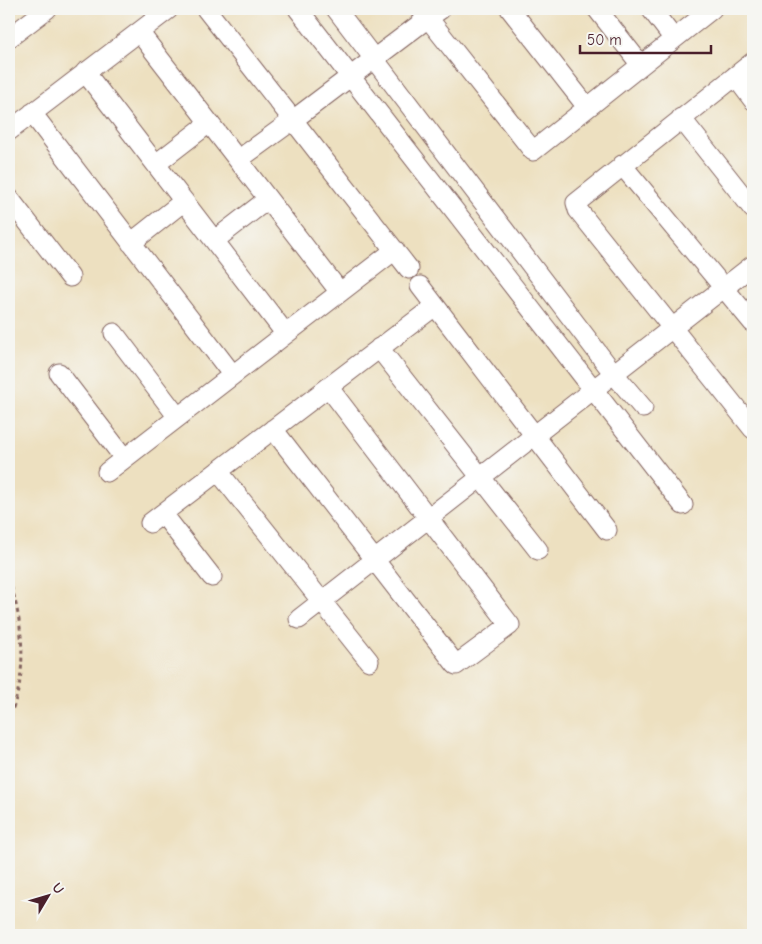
<svg xmlns="http://www.w3.org/2000/svg" width="762" height="944" font-family="'Comic Neue',sans-serif">
  <rect width="100%" height="100%" fill="#f6f6f2"/>
  <filter id="ink" filterUnits="userSpaceOnUse"><feTurbulence type="fractalNoise" baseFrequency=".02" numOctaves="2"/><feDisplacementMap in="SourceGraphic" scale="10" xChannelSelector="R" yChannelSelector="G"/><feConvolveMatrix kernelMatrix="1 2 1 2 8 2 1 2 1" color-interpolation-filters="sRGB"/></filter>
  <filter id="wash" filterUnits="userSpaceOnUse"><feTurbulence type="fractalNoise" baseFrequency=".0096" numOctaves="4" result="noise"/><feDisplacementMap in="SourceGraphic" scale="20" xChannelSelector="R" yChannelSelector="G"/><feGaussianBlur stdDeviation="1.12" result="paint"/><feColorMatrix in="noise" values="0 0 0 0 0 0 0 0 0 0 0 0 0 0 0 0 0 1.4 0 .05"/><feComposite in="paint" operator="in"/></filter>
  <g filter="url(#wash)">
    <rect width="100%" height="100%" fill="#ede0c0"/>
  </g>
  <g filter="url(#ink)">
    <g fill="none" stroke-linecap="round" stroke-linejoin="round">
      <defs>
        <path id="minor" d="M206,9L293,120L238,160L339,291
          M298,9L683,505
          M336,9L614,374L643,408
          M441,9L428,18L533,151L674,39L651,9
          M510,9L587,107
          M597,9L641,65
          M139,32L238,160
          M9,38L47,9
          M674,39L712,9
          M753,62L576,203L578,210L753,429
          M85,72L285,333
          M735,76L753,100
          M32,113L232,374
          M681,118L753,209
          M9,131L169,9
          M156,164L209,123
          M622,165L753,323
          M9,198L70,277
          M215,240L268,199
          M131,243L184,201
          M409,269L293,120L428,18L421,9
          M420,286L607,530
          M114,333L177,416
          M379,348L538,550
          M59,373L124,458
          M273,429L456,665L510,625L329,388
          M218,471L369,661
          M107,472L395,250
          M163,514L212,577
          M150,523L435,306
          M299,619L753,265"/>
      </defs>
      <use href="#minor" stroke="#83635f" stroke-width="21"/>
      <path stroke="#83635f" stroke-width="3" stroke-dasharray="4 4" stroke-linecap="butt" d="M9,579C23,622 29,675 9,717"/>
      <use href="#minor" stroke="#fff" stroke-width="19"/>
    </g>
  </g>
  <rect width="762" height="944" fill="none" stroke="#f6f6f2" stroke-width="30"/>
  <g transform="translate(48 896) rotate(52)" stroke="#f6f6f2" stroke-width="4" paint-order="stroke">
  <path d="M0-4L9 19L0 12L-9 19Z" fill="#4a1f2b"/>
  <text y="-8" font-size="14" font-weight="bold" text-anchor="middle" fill="#4a1f2b">U</text>
  </g>
  <path d="M580 45v8h131v-8" fill="none" stroke="#4a1f2b" stroke-width="2.5"/>
  <text x="587" y="45" font-size="15" fill="#4a1f2b" stroke="#f6f6f2" stroke-width="4" paint-order="stroke">50 m</text>
</svg>
